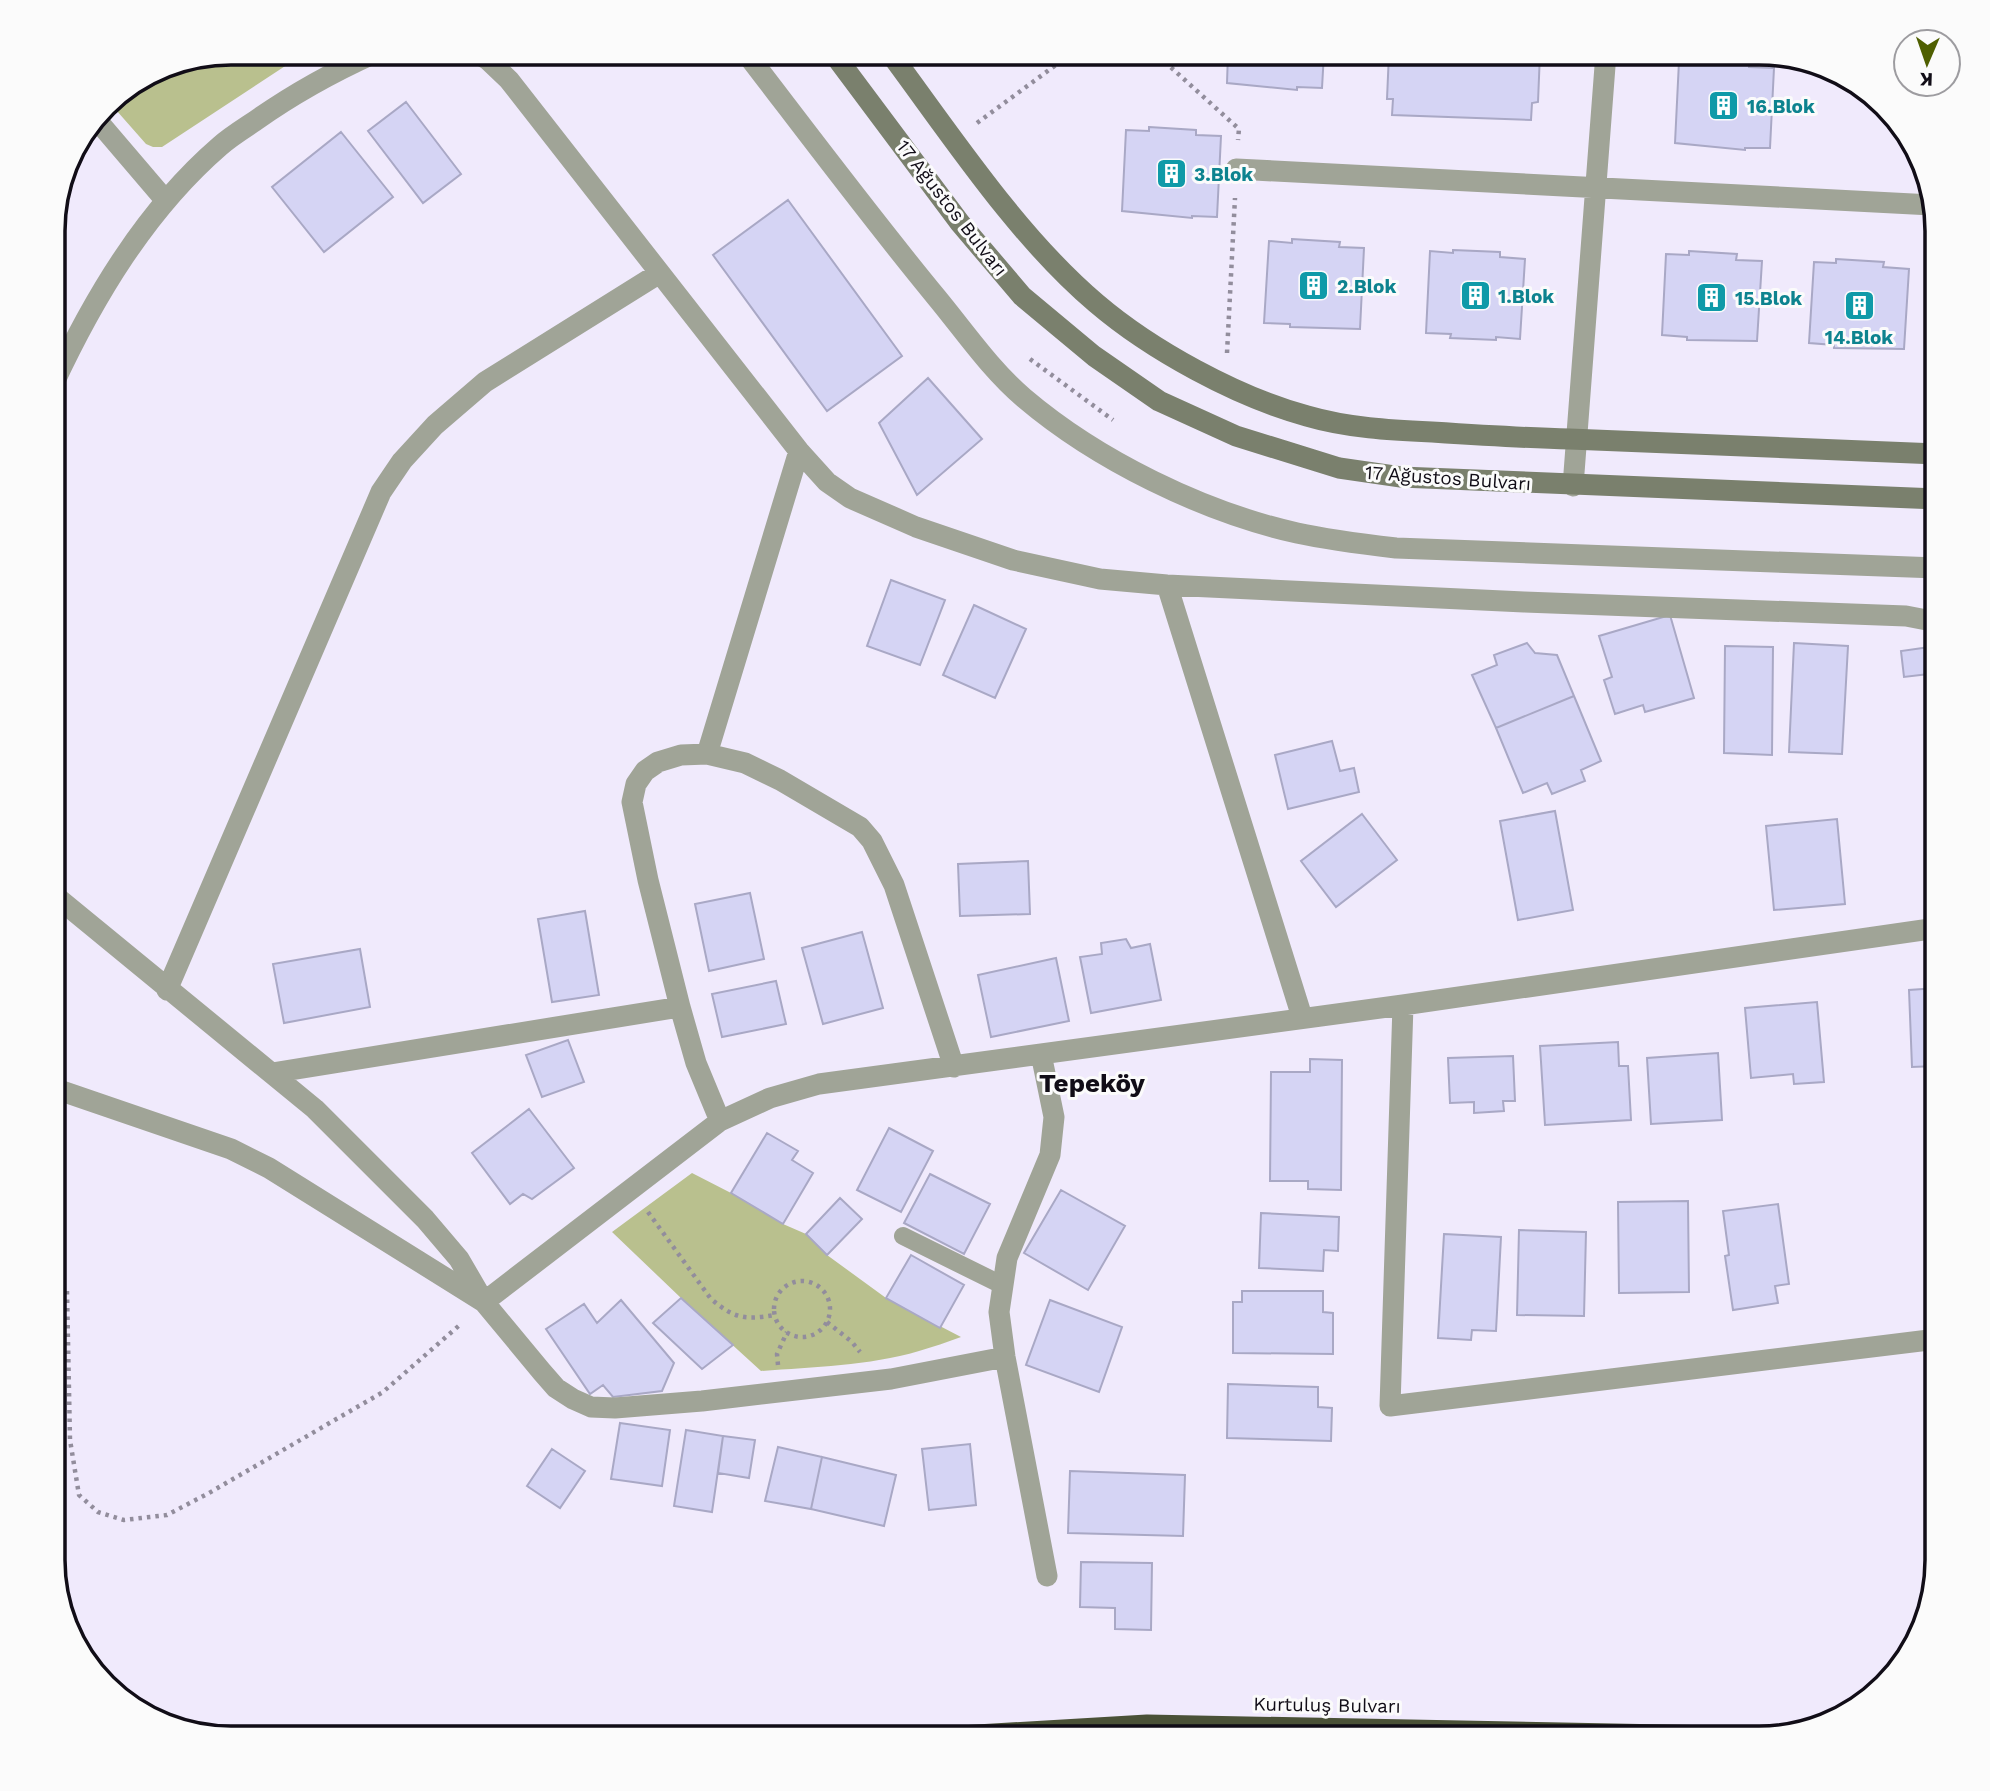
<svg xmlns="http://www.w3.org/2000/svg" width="1990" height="1791" font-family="'Work Sans',sans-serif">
  <rect width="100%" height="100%" fill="#f0eafc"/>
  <path fill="#b9c08e" d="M231,53H305L162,147H153L146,144L109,102L113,97L163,66Z
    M692,1173L731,1193L783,1224L806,1234L827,1255L886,1298L961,1337C947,1342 933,1347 919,1351C868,1366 813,1367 761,1371L681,1298L612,1232Z"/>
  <path fill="#d5d4f4" stroke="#a9a8c5" stroke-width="2" d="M1228,53H1324L1322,88L1297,87V90L1227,83Z
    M1389,53H1540L1538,102L1532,103L1531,120L1392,115L1393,99H1387Z
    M1702,59L1749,62V67L1774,68L1770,148H1745V150L1675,143L1679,61L1702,62Z
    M406,102L461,174L423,203L368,131Z
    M1149,127L1196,130V135L1221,136L1217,217L1192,216V218L1122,211L1126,130L1149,131Z
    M341,132L393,197L324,252L272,187Z
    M788,200L902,356L827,411L713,255Z
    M1292,239L1340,242L1339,247L1364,248L1360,329L1290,327V324L1264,323L1269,241L1292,243Z
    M1453,250L1500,252V257L1525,259L1520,339L1496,337V340L1450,338L1451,334L1426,333L1430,251L1453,253Z
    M1689,251L1737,254L1736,260L1762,261L1757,341L1687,340V337L1662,335L1666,254L1689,255Z
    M1836,259L1884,262L1883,267L1909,269L1904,349L1834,348V345L1809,343L1814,262L1836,263Z
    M928,378L982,439L917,495L879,423Z
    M891,580L945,600L920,665L867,646Z
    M974,605L1026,629L995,698L943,675Z
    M1670,615L1694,698L1645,712L1643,705L1615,714L1604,680L1612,677L1599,636Z
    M1527,643L1535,653L1557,655L1574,696L1496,728L1472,675L1497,665L1494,655Z
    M1794,643L1848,646L1842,754L1789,752Z
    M1725,646L1773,647L1772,755L1724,753Z
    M1937,646V673L1904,677L1901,651Z
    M1574,696L1601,761L1581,770L1585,781L1552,794L1547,783L1523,793L1496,728Z
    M1332,741L1340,771L1354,768L1359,792L1288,809L1275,755Z
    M1555,811L1573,910L1518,920L1500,821Z
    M1362,814L1397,860L1336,907L1301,861Z
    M1837,819L1845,904L1774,910L1766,826Z
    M1028,861L1030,914L960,916L958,864Z
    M750,893L764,959L709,971L695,904Z
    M585,911L599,995L552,1002L538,919Z
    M862,932L883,1008L823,1024L802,948Z
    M1126,939L1131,948L1150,944L1161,1000L1091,1013L1080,957L1102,954L1101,943Z
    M360,949L370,1007L284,1023L273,964Z
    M1056,958L1069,1021L991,1037L978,975Z
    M776,981L786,1024L722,1037L712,994Z
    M1937,988V1075H1936V1066L1912,1067L1909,990Z
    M1817,1002L1824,1082L1794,1084L1793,1074L1751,1078L1745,1008Z
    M568,1040L584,1082L542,1097L526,1055Z
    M1618,1042L1619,1066H1628L1631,1120L1545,1125L1540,1046Z
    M1718,1053L1722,1120L1651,1124L1647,1058Z
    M1513,1056L1515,1101H1503L1504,1111L1474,1113V1102L1450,1103L1448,1058Z
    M1310,1059L1342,1060L1341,1190L1308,1189V1181H1270L1271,1072H1310Z
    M529,1109L574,1168L532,1199L523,1194L510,1204L472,1153Z
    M889,1128L933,1151L901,1212L857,1190Z
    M767,1133L798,1151L792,1160L813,1173L783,1224L731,1193Z
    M930,1174L990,1204L964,1254L904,1223Z
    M1061,1190L1125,1226L1088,1290L1024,1253Z
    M840,1198L862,1219L827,1255L806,1234Z
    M1688,1201L1689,1292L1619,1293L1618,1202Z
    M1778,1204L1789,1284L1775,1286L1778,1303L1733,1310L1725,1256L1729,1255L1723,1211Z
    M1261,1213L1339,1217L1338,1251L1324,1250L1323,1271L1259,1268Z
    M1519,1230L1586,1232L1584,1316L1517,1315Z
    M1444,1234L1501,1237L1496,1331L1472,1330L1471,1340L1438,1338Z
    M911,1255L964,1285L940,1328L886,1298Z
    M1242,1291H1323V1312L1333,1313V1354L1233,1353V1302H1242Z
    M681,1298L733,1345L702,1369L653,1323Z
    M621,1300L674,1363L662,1391L613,1397L603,1385L590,1394L546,1329L584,1304L597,1323Z
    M1050,1300L1122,1327L1099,1392L1026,1365Z
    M1228,1384L1318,1387V1407L1332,1408L1331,1441L1227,1438Z
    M620,1423L670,1430L662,1486L611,1479Z
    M686,1430L723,1436L712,1512L674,1506Z
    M723,1436L755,1440L749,1478L718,1473Z
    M970,1444L976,1505L929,1510L922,1449Z
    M778,1447L822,1457L811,1509L765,1501Z
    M552,1449L585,1471L560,1508L527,1486Z
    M822,1457L896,1475L884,1526L811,1509Z
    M1070,1471L1185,1475L1183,1536L1068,1533Z
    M1081,1562L1152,1563L1151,1630L1115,1629V1608L1080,1607Z"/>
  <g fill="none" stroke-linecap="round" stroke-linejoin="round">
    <path stroke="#928d9c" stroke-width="4.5" stroke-dasharray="3.5 5" stroke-linecap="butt" d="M1165,53V62L1239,129L1238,140
      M977,123L1064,59L1165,62
      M1227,353L1235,198
      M1030,359L1113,420
      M648,1212L711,1299C735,1319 745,1320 775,1315
      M774 1309a28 28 0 1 1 56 0a28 28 0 1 1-56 0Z
      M67,1291L70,1440L79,1495L98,1512L124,1520L167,1515L209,1493L383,1392L462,1323
      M827,1322L852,1342L860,1352
      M778,1365L777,1354L787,1332"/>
    <path stroke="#a0a497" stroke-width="18" d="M903,1236L1002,1285"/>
    <path stroke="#a0a497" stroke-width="21" d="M477,53L488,60L509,80L799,451L827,482L850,498L916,527L1013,560L1100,579L1167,585L1524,602L1906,616L1937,622
      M746,53C809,135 871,218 937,298C965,332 991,370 1024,398C1097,460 1203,512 1297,533C1329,540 1362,544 1396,548L1937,568
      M96,119L166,201
      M1236,169L1932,205
      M53,385C94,297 146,210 220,146C230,137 243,129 255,121C293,94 333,72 375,53
      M799,451L707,754L745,763L780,780L860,827L872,841L894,885L954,1067
      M1573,486L1606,53
      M1167,585L1302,1017
      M707,754L681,755L658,762L645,771L636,784L632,802L648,880L680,1007L696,1063L720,1121
      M53,894L315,1109L425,1219L459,1259L484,1302L542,1372L556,1388L573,1399L591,1407L615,1408L702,1401L891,1379L1005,1357
      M167,990L381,492L402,461L435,425L485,382L658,274
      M1403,1005L1390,1406L1937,1339
      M1041,1054L1054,1117L1050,1155L1007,1258L999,1312L1005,1357L1047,1576
      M272,1073L680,1007
      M53,1088L231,1149L269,1168L484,1302L720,1121L770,1098L819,1084L1403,1005L1937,928"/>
    <path stroke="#7a806d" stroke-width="21" d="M833,53L960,223L1022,296L1094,356L1159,401L1236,436L1339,468L1401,477L1937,499
      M890,53C951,135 1017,236 1096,303C1151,350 1237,397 1307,416C1348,428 1390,430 1432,432C1478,435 1524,438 1570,439C1693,444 1815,449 1937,454"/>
    <path stroke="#4a5137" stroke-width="21" d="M927,1738L1147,1725L1768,1737"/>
  </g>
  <defs>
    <symbol id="building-square" viewBox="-11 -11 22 22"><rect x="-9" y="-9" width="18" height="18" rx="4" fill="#0f9aa8" stroke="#fbfbfb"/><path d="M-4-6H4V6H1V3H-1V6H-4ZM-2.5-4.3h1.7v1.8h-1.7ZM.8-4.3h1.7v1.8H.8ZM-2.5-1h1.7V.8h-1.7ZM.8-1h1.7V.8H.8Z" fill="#fff"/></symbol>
  </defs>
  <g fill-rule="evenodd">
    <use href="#building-square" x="1706" y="88" width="35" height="35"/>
    <use href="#building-square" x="1154" y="156" width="35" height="35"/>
    <use href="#building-square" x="1296" y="268" width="35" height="35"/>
    <use href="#building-square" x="1458" y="278" width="35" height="35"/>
    <use href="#building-square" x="1694" y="280" width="35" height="35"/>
    <use href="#building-square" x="1842" y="288" width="35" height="35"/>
  </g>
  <g text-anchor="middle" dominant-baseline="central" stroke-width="6" stroke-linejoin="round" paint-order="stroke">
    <g font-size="19" font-weight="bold" fill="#0d838f" stroke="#fbfbfb" text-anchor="start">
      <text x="1747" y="106">16.Blok</text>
      <text x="1194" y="174">3.Blok</text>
      <text x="1337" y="286">2.Blok</text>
      <text x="1498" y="296">1.Blok</text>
      <text x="1735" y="298">15.Blok</text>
      <text x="1859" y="337" text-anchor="middle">14.Blok</text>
    </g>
    <g font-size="19" fill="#110d17" stroke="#fbfbfb">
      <text transform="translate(952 208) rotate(52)">17 Ağustos Bulvarı</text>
      <text transform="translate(1448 478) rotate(4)">17 Ağustos Bulvarı</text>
      <text transform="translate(1327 1705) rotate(1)">Kurtuluş Bulvarı</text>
    </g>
    <g font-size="26" font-weight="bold" fill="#110d17" stroke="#fbfbfb">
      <text x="1092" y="1083">Tepeköy</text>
    </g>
  </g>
  <path d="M0 0H1990V1791H0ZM231 65H1759A166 166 0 0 1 1925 231V1560A166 166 0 0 1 1759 1726H231A166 166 0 0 1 65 1560V231A166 166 0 0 1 231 65Z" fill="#fbfbfb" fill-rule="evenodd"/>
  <path fill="none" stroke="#110d17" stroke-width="3.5" d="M231 65H1759A166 166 0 0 1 1925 231V1560A166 166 0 0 1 1759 1726H231A166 166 0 0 1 65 1560V231A166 166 0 0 1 231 65Z"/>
  <g transform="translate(1927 63) rotate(182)"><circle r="33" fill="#fbfbfb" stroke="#9d9ca0" stroke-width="2"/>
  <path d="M0-5L12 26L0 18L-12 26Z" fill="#4f5f01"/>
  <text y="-10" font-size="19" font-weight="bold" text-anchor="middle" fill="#110d17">K</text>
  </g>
</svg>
